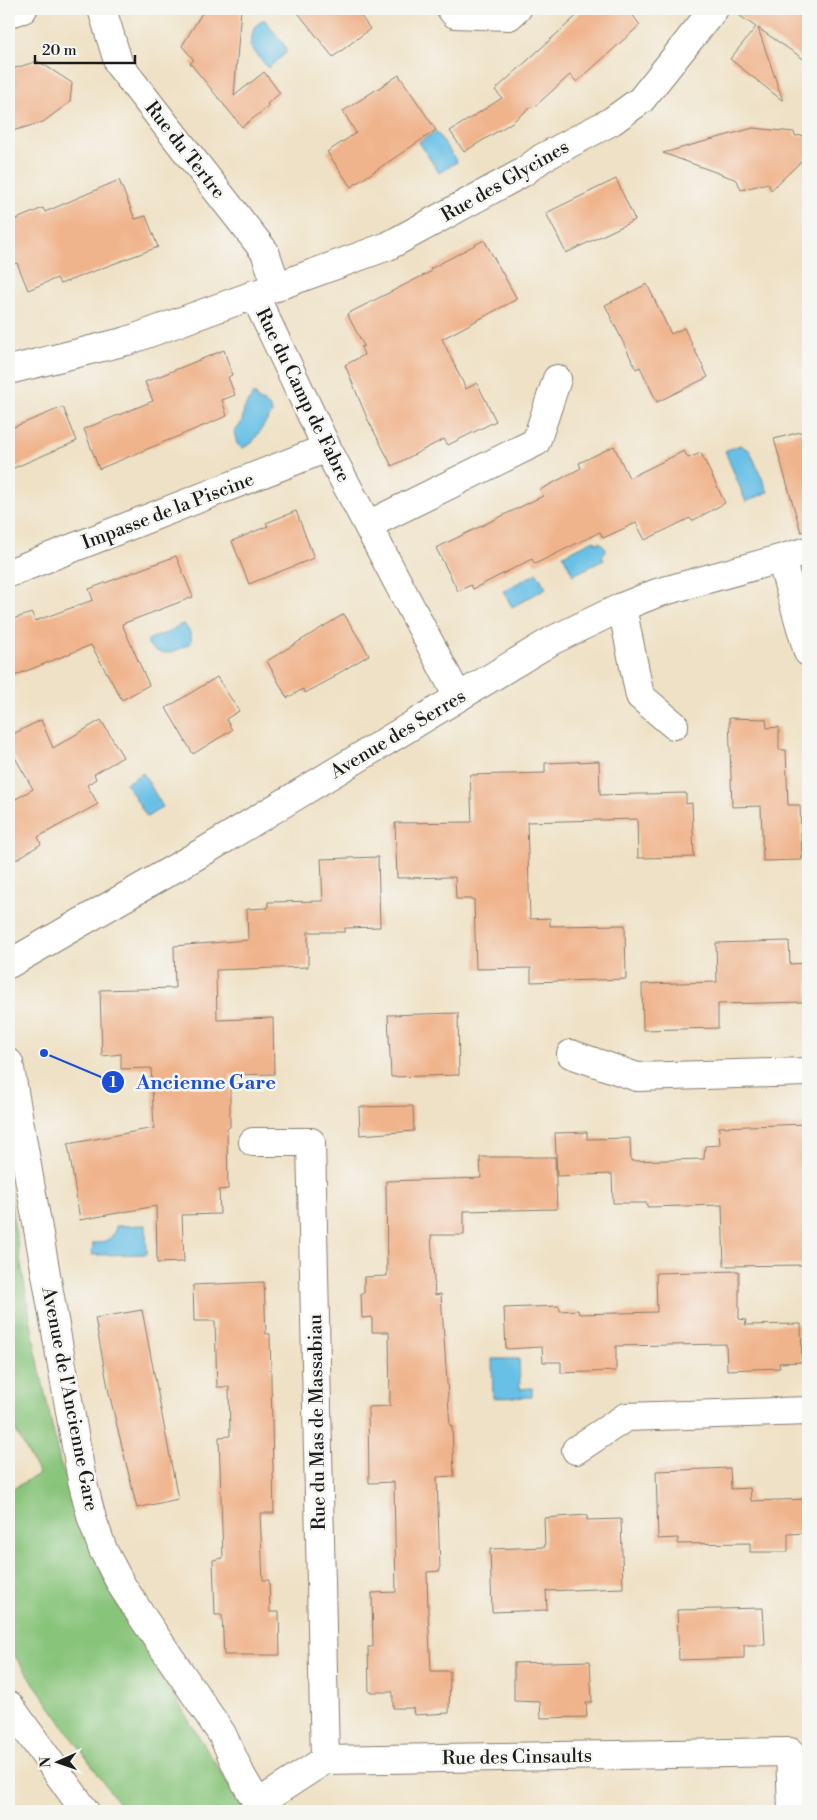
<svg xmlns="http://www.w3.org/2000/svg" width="817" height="1820" font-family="'Libre Bodoni',serif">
  <rect width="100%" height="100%" fill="#f6f6f2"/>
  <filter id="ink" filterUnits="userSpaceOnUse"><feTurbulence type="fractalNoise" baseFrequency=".02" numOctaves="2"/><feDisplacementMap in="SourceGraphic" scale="10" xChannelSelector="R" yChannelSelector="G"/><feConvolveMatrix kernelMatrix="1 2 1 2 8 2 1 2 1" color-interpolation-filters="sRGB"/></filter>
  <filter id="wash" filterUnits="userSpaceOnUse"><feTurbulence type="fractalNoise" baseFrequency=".0096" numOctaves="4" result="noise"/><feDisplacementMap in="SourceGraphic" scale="20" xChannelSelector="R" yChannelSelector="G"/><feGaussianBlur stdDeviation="1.12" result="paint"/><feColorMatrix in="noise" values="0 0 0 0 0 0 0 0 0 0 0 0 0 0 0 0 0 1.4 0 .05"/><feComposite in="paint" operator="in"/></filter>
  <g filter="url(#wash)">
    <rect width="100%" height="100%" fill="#efe1c5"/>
    <path fill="#88c47a" stroke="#52704b" d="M9,1194L36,1352L60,1463L109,1591L245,1811H124L9,1648V1491L39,1474L9,1418Z"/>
    <path fill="#68c0e6" stroke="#426e81" d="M264,19L286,47V53L268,68L250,46L254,27Z
      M436,131L457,162L439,173L419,142Z
      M252,394L256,395L257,399C263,401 271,405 272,413L252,443L243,448L237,444L234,432C247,419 240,417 246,405C249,401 251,400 252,394Z
      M740,445L750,451L768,492L746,502L725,451Z
      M594,540L596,543H601L605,547L606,551L602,556L604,560L573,575L563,555Z
      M537,573L546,588L512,607L503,591Z
      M184,624C189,630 193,636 191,643C176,651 161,660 148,644V640C154,637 158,635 164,634C172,632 176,625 184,624Z
      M143,773L163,807L147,817L126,783Z
      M146,1225L147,1254L92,1255L93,1243C105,1243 114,1239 116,1226Z
      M492,1359H519L520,1389L532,1388V1397L493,1398Z"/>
    <g id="blocks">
      <path fill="#f0b48c" d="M214,9H241L234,96L264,72L280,93L267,104L269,106L242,127L190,63L194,60L182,46L202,13Z
        M295,9H356L370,29L333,57Z
        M584,9H628L640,25L577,82L570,75L533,108L531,107L511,123L464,152L450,131L502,98L495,90Z
        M730,9H808V62L758,28L783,101L730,59L756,27Z
        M38,61L72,83L70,102L43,122L9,132V70Z
        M399,75L436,130L351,187L327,152L356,133L343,111Z
        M753,128L794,132L795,136L808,135V155L771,190L768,183L741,190L737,180L663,153Z
        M616,179L635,220L566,253L546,213Z
        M119,180L135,219L146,216L158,247L60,284L57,278L28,290L17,263L9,266V222L43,208L45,212Z
        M484,240L517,299L442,339L466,389L477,383L496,421L448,445L444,439L392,466L367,418L345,365L364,355L361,347L364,346L347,314L432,271L430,269Z
        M647,284L671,334L684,328L708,377L657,402L640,367L636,369L605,305Z
        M224,350L232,375L228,377L235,395L222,400L227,416L99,469L84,429L153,401L145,382Z
        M63,407L77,441L9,470V429Z
        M808,430V531L801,532L774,439Z
        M614,446L629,478L684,451L688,458L701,453L725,503L692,521L690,518L645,540L636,523L603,538L600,532L535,564L532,559L473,589L471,585L458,591L436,548L543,496L540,490L581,468L579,463Z
        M296,511L314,558L249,584L232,541L268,526L266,523Z
        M176,556L193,597L122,624L149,685L122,700L91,645L9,678V620L32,613L35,621L93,600L89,589Z
        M344,614L369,655L334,676L335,677L305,693L303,689L287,698L267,661Z
        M217,677L239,711L226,719L232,730L193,754L166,708Z
        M729,718L766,719L767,728L779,727V750H786L788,805H800L802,860L763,861L761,806L732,807Z
        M41,720L53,748L101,720L123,757L94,774L96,779L87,785L98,804L38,837L41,844L9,864V787L16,799L33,789L9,747V736Z
        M599,761L600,795L686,793V804L692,803L694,857L638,858L637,819L527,822L530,919L550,918V926L625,925L626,979L531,982V968L476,969L474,899H456L455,877L397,878L395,823L472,822L470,775L545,773V763Z
        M378,857L380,927L345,928V932H308V967L216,970L217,1020L273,1018L274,1074L230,1075V1127L227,1128L228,1189L219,1190L220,1214L182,1215L184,1262L157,1263L156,1206L80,1220L68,1144L154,1128L151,1068L121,1069V1054L102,1056L100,990L175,988L174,946L248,940L247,909L268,908V902L323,901L321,859Z
        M789,941L790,964L808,963V1002L718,1004V1028L643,1030L642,984L717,982L716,943Z
        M458,1013L459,1075L391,1077L388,1015Z
        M413,1106L414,1131L360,1135L359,1107Z
        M808,1124V1265L724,1266L722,1205L647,1207V1203H613L612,1174L557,1176L555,1133L587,1132V1139L630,1138L631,1161L704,1159L705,1146L720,1145L719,1127Z
        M480,1157H555L557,1209L464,1211V1235H431L435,1295L441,1294L450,1426H452L454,1476L437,1477L440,1571L427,1572L428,1611L431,1671H450L449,1713L414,1715L413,1708H393V1692H369L368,1647H373L372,1593L396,1592L394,1482L369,1483L368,1407L390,1406L389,1332H372V1317L362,1318L361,1293H364V1277L387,1276L386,1181L481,1178Z
        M739,1271V1319L746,1320L745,1325L801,1324L802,1362L779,1363L780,1368L727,1370L726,1344L616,1346V1371L561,1373V1362H543L542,1347L506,1349L504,1308L559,1306L560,1311L578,1310L579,1314L657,1312L656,1273Z
        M264,1282L266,1334H270L274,1513H260L263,1580H269L270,1612H279L280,1655H224L222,1615H215L213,1560L223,1558L219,1437L230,1436L229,1387H217L215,1321H194L193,1285Z
        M142,1310L178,1499L137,1508L109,1393L95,1318Z
        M730,1468L731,1489L750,1488L751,1501L808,1499V1533L788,1534V1552H750V1543L678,1544V1538L658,1539L656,1471Z
        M587,1515V1520L621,1519L623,1588L546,1591L547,1610L492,1612L490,1549L545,1547L544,1518Z
        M763,1608L765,1645H744V1658L679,1660L677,1610Z
        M590,1661L592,1702H586L587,1717L541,1718L540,1702L514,1701V1663Z"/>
    </g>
  </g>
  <g filter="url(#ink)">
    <use href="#blocks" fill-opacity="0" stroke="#867e70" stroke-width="1"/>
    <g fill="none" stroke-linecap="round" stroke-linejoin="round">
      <defs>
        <path id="minor" d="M102,9L119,65L265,252L277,287
          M451,9L455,14L509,16L517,9
          M9,13L23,9
          M254,294L327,448L458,697
          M9,370L127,341L388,246L522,173L542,158L612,121L641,100L714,9
          M368,525L536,442L557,379
          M781,559L808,652
          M9,573L327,448
          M622,607L640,696L674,725
          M9,964L208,849L553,640L622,607L657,593L808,551
          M571,1054L637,1077L808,1072
          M9,1063L82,1480L92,1519L103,1550L122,1586L141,1615L222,1734L241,1775L262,1811
          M253,1142H311L325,1760
          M576,1450L626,1417L808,1411
          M257,1804L325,1760L790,1752L792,1811"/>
        <path id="major" d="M9,1705L85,1811"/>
      </defs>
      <use href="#minor" stroke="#867e70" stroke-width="30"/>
      <use href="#major" stroke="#867e70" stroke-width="30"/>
      <use href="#minor" stroke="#fff" stroke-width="28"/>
      <use href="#major" stroke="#fff" stroke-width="28"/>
    </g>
  </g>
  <g text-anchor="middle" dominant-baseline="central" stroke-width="5" stroke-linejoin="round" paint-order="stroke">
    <g font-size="19" fill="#1c1c1c" stroke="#f6f6f2">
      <text transform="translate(185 150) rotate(52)">Rue du Tertre</text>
      <text transform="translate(505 181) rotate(-30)">Rue des Glycines</text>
      <text transform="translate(303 395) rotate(64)">Rue du Camp de Fabre</text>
      <text transform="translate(168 511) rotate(-21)">Impasse de la Piscine</text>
      <text transform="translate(398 734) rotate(-31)">Avenue des Serres</text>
      <text transform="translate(70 1399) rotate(79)">Avenue de l'Ancienne Gare</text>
      <text transform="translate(317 1422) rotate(-91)">Rue du Mas de Massabiau</text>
      <text transform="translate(517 1757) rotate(-1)">Rue des Cinsaults</text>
    </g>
  </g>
  <path fill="none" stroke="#1d4ed8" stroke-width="2" d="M44 1053L113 1082"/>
  <g fill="#1d4ed8" stroke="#f6f6f2" stroke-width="2">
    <circle cx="44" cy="1053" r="5"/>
    <circle cx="113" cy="1082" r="12"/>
  </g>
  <g font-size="15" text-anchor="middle" font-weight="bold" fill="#fff">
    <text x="113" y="1087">1</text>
  </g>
  <g font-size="20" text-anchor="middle" font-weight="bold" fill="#1d4ed8" stroke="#f6f6f2" stroke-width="5" stroke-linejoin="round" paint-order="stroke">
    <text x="206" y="1089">Ancienne Gare</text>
  </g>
  <rect width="817" height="1820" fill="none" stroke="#f6f6f2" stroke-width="30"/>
  <g transform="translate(58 1762) rotate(268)" stroke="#f6f6f2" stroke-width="4" paint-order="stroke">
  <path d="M0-4L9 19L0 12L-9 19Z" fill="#1c1c1c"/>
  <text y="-8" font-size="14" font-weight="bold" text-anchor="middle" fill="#1c1c1c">N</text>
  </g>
  <path d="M35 55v8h100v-8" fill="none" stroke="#1c1c1c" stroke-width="2.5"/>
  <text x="42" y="55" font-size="15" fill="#1c1c1c" stroke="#f6f6f2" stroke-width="4" paint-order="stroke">20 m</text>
</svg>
